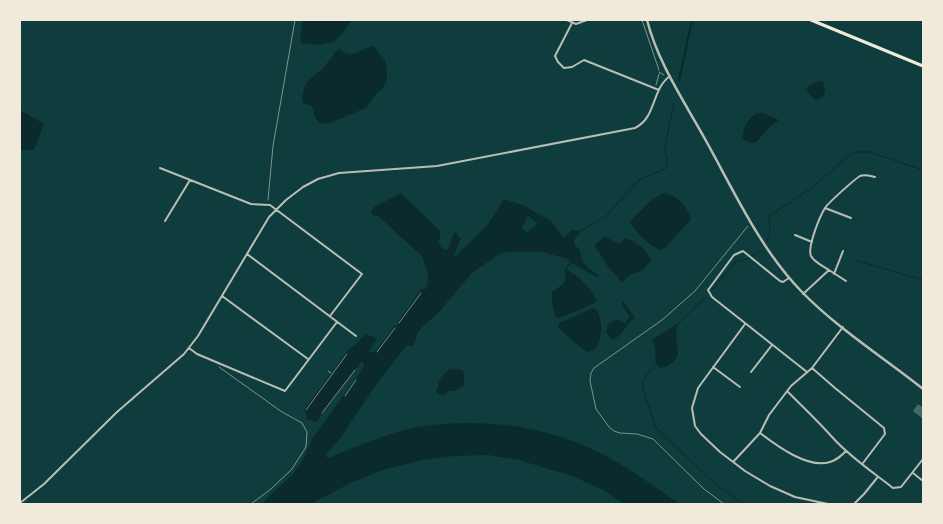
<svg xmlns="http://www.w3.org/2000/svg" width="943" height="524" font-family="'Alegreya Sans',sans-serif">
  <rect width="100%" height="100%" fill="#0f3d3e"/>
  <path fill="#0a2a2b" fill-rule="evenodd" d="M303,20H353C347,25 345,31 340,36C331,47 313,45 301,43L300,38Z
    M691,20H693L680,82L678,79Z
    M373,46L385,60L387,71V81L383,88L377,93L366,108L327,124L320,123L315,118L312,106L303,103L302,100C305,78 307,83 322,69C328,63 332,56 337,50L340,49C352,61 361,48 373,46Z
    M818,81L823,82C827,90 825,99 815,100L806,91L809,86Z
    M20,110L44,124L34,150H20Z
    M757,113H763L779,120L771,126L755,143H749L743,139C742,129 748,118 757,113Z
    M401,193L441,232L438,243L444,250L448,249L454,233H457L458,237L461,238L454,255L456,256L484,228L487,226L504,199L523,205L551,221L563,237L566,236L571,230L581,231L575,238L574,244L580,250L582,260L586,266L599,276L598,278L572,263L567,268V270C579,276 592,289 597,302L560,318H556L552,302V292C561,285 569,284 564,271L570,262L568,259L543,252H506L498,255L472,273L439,312L421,328L417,334L414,346H406L378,382L339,440L326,454V457H331C359,445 388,433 418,427C479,417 544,425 600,453C628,467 654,486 680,504H624L603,490L572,476L519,460L488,455L455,456L423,460L386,469L352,482L311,504H261L292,475L303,460L312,439L364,367L363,362H361L316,422L307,419L306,413L303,411L349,349L357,343L366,334L375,338L376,340L369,351L371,353L377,350L395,325H398V322L421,289H426C428,283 429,276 427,270C426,264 423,262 423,257L377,215L374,216L371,213L374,207ZM527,215L538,224L527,232L521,228L525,223Z
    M663,193C676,194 688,207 691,219L664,249L660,250C649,245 634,232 630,221L652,200Z
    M605,237C611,238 615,244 620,244L625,238C635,241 647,250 651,260L643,270L632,274L622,282L608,267L596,248L595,244Z
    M622,301L625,303L635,318C625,325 623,336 612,340L606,332L608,324L617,319L625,323L630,317L622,305Z
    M593,308L597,310C603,322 603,340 594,350L587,352L574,342L558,327L559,323Z
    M678,323L676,334L678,354L676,359L668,366L660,368C651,359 659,351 652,340Z
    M451,369L462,370L464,373V385L454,391H449L445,395H440L436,392C440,382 438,376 451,369Z"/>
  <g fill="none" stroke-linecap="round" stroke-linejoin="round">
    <path stroke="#0a2a2b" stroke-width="1" d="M581,231L606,216L639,180L665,169L668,164L665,151L666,141L674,103
      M770,232L769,216L813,187L853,152H870L923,170
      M767,241L769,235
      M855,260L923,280
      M713,289L735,262L747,259L759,251
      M678,324L706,297
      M647,403L642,383L647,374L656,365
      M648,404L656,428L714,483L744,504"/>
  </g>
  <path fill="#486865" d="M918,404L923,408V419L913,411Z"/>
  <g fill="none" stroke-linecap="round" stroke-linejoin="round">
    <path stroke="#f1e9da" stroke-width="0.5" d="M642,20L659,70
      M659,72L664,75
      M656,85L659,74
      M268,200L273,146L295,20
      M399,323L421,293
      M377,352L395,328
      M219,367L282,412L302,423L307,432L306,447L292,469L271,489L251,504
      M328,371L331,373
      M345,396L356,380
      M306,410L347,354
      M322,413L355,370
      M724,504L704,489L653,439L637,434L620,433L614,431L609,427L596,409L590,381L591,373L594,368L662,320L695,291L748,226"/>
    <path stroke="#b8beb3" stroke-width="2" d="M567,20L576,24L587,20
      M572,23L555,56L558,62L564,68L572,67L584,60L659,90
      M160,168L251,204L270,205L362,274L330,316
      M825,208L851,218
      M165,221L190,180
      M795,235L812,242
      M247,254L356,336
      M829,270L846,281
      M834,274L843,251
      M789,278L783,282L780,281L743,251L734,255L708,290L712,297L807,372
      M803,294L829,270C823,266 814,262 811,256C807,247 820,216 825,208C829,202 855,179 860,176C865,174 870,176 875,177
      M222,296L308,359
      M745,324L698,388L692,408L695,426L701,434L720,452L745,471L770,486L795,497L828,504
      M189,348L197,354L285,391L337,322
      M713,367L740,387
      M812,368L835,388L884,428L885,434L863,463
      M751,372L772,345
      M787,391C803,407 819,422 833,438C850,457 874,473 893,488L901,487L923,459
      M760,433C777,446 808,469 830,462C837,460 841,456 846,451
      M734,461L760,433L769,415L791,386L812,368L843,327
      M913,473L923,481
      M20,503L44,484L117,412L184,354L198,336L269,217L286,200L303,187L318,179L339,173L437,166L635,128C657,117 651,90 670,76
      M854,504L864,494L877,478"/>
    <path stroke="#b8beb3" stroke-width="2.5" d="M647,20C658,63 684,101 705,139C734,191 760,249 802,292C837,328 884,358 923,389"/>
    <path stroke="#f1e9da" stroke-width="3" d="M811,20L923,66"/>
  </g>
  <rect width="943" height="524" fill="none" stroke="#f1e9da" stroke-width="42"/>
</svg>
